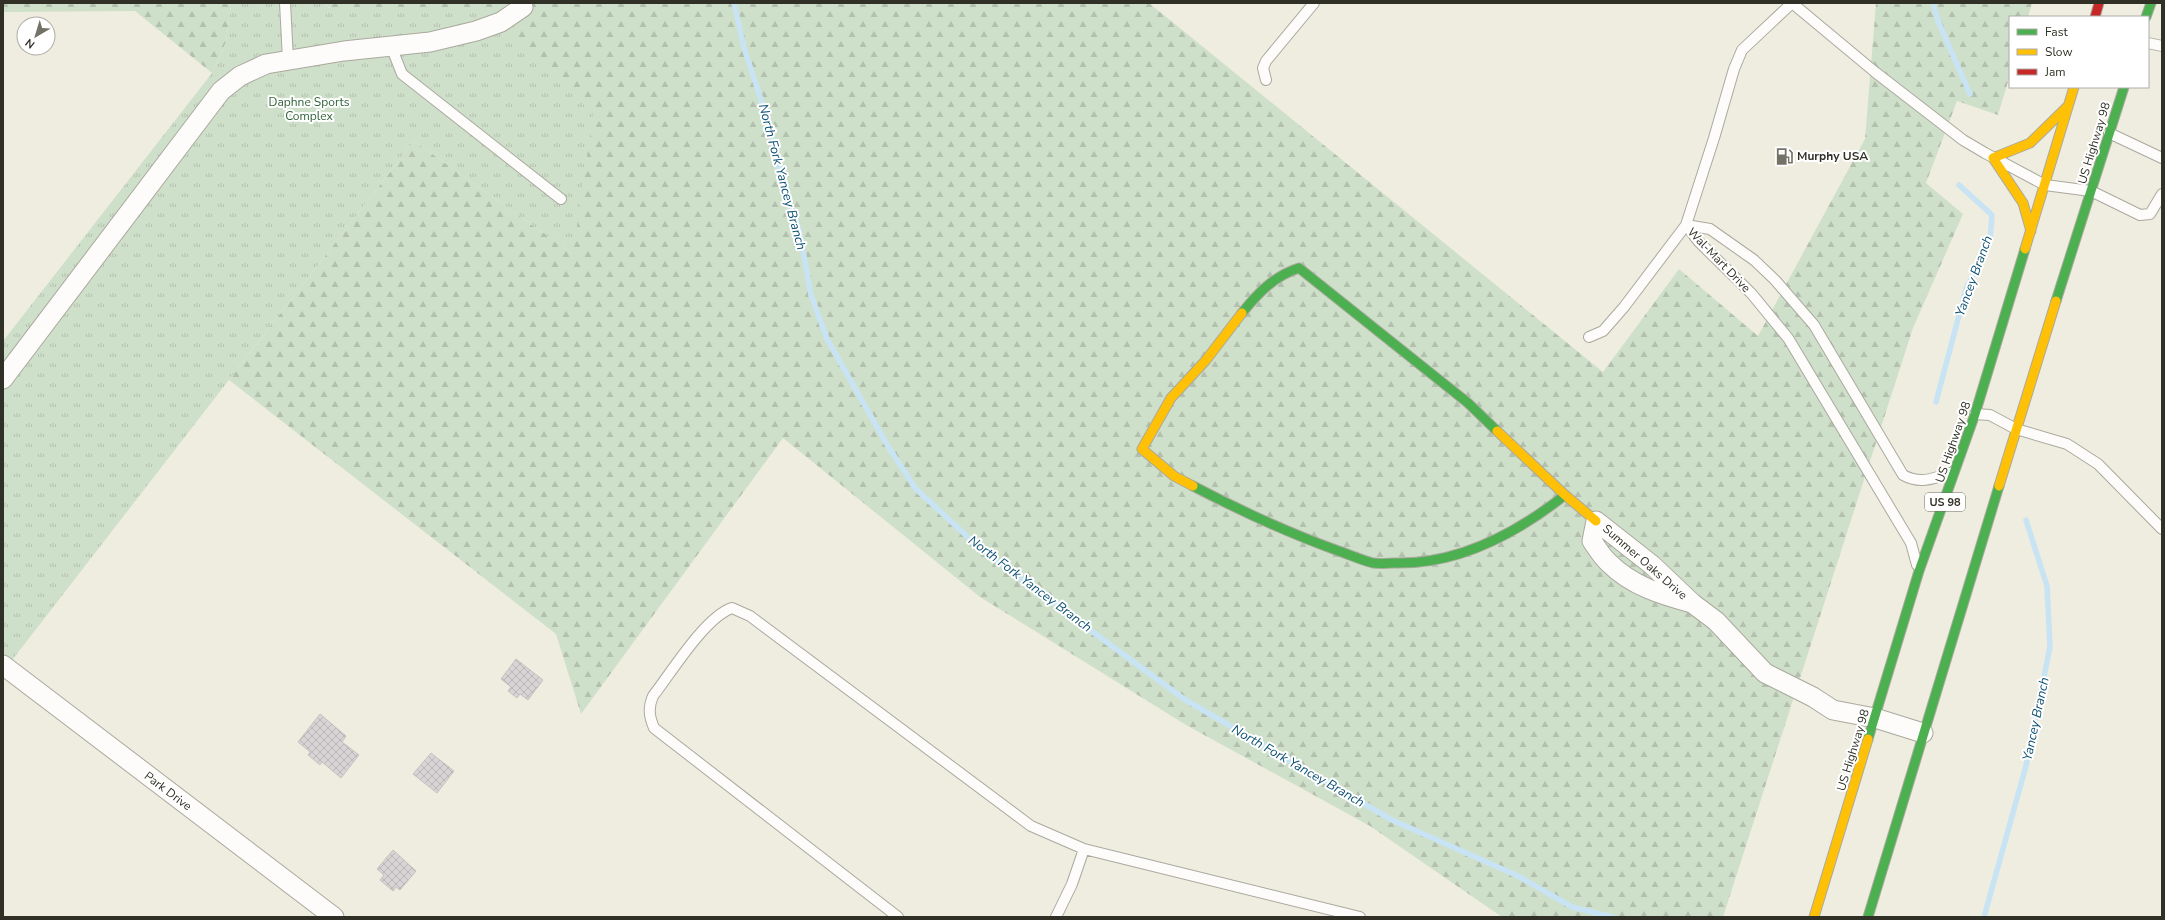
<svg xmlns="http://www.w3.org/2000/svg" width="2165" height="920" font-family="'Nunito Sans',sans-serif">
  <defs>
    <pattern id="forest-firs" width="22" height="20" patternUnits="userSpaceOnUse"><rect width="22" height="20" fill="#cfe0ca"/><path d="M5 1l3.5 6h-7zM16 11l3.5 6h-7z" fill="#b2c0ad"/></pattern>
    <pattern id="park-tufts" width="24" height="20" patternUnits="userSpaceOnUse"><rect width="24" height="20" fill="#cfe0ca"/><path d="M3 7l-1-3M5 7V3M7 7l1-3M15 17l-1-3M17 17v-4M19 17l1-3" fill="none" stroke="#b2c0ad"/></pattern>
    <pattern id="building-cross-hatch" width="8" height="8" patternUnits="userSpaceOnUse"><rect width="8" height="8" fill="#d8d4d5"/><path d="M0 0l8 8M0 8l8-8" fill="none" stroke="#bab6b7"/></pattern>
  </defs>
  <rect width="100%" height="100%" fill="#efeddf"/>
  <path fill="url(#forest-firs)" d="M3,3H231L226,42L212,73L135,11L3,12Z
    M325,3H1149L1603,372L1679,269L1758,336L1865,139L1876,3H2032L2028,17H2010V75L1998,115L1957,101L1926,183L1963,214L1913,328L1723,917H1502L1370,826L1186,725L980,597L783,438L581,714L556,634L229,380L414,141L573,254Z"/>
  <path fill="url(#park-tufts)" d="M231,3H325L329,8L486,9L593,114L573,254L414,141L6,668L3,665V341L212,73L226,42Z"/>
  <g fill="none" stroke-linecap="round" stroke-linejoin="round">
    <path stroke="#c8e3f3" stroke-width="5.5" d="M734,3L744,48L768,121L785,193L799,229L811,295L827,339L889,448L916,489L984,552L1184,699L1392,820L1518,876L1572,907L1612,917
      M1933,3L1938,21L1970,94
      M1936,402L1966,289L1990,240L1992,215L1959,185
      M1984,917L2026,766L2050,647L2047,586L2026,520"/>
  </g>
  <path fill="url(#building-cross-hatch)" stroke="#c5c2c0" d="M516,659L543,680L528,700L520,694L517,698L508,691L511,687L501,679Z
    M320,714L346,736L342,742L359,755L341,778L322,762L320,765L308,755L310,752L298,742Z
    M431,753L454,771L437,793L413,774Z
    M393,850L416,871L400,890L396,887L393,891L380,880L384,875L377,869Z"/>
  <g fill="none" stroke-linecap="round" stroke-linejoin="round">
    <defs>
      <path id="lane" d="M285,3L288,60
        M1792,3L1875,72L1963,140L1985,153L2045,185L2091,191L2140,215L2150,214L2162,194
        M2148,43L2162,46
        M391,46L402,74L561,199
        M1266,80L1263,68L1266,61L1314,3
        M2109,133L2162,158
        M1686,225L1699,242L1751,293L1788,338L1911,543L1917,565
        M1686,225L1710,229L1754,260L1775,280L1814,325L1903,475C1921,485 1935,478 1953,472
        M1589,337L1603,331L1624,307L1686,225L1714,138L1734,69L1742,50L1792,3
        M1975,414L1990,415L2016,429L2067,444L2098,464L2162,529
        M898,917L654,728C649,716 648,708 653,696C671,673 705,617 732,608L750,616L1031,826L1084,849L1360,917
        M1056,917L1072,884L1084,849"/>
      <path id="street" d="M3,379L221,91L240,76L266,64L344,51L430,42L476,31L501,22L523,7
        M1596,521L1652,565L1692,603C1662,595 1632,586 1609,563C1602,557 1597,548 1592,541Z
        M1692,603L1716,621L1765,673L1813,697L1833,710L1875,718L1923,733
        M3,665L334,917"/>
      <path id="fast" d="M2146,17L2151,3
        M2056,301L2124,87
        M1242,313C1258,293 1274,276 1299,268L1468,403L1497,431
        M1193,486C1239,510 1286,532 1336,550C1348,554 1361,560 1373,563C1380,564 1388,563 1394,563C1457,565 1517,533 1565,495
        M1868,739L1919,571L1975,414L2025,249
        M1868,917L1999,486"/>
      <path id="slow" d="M2031,231L2023,203L1993,158L2030,143L2067,107
        M2025,249L2074,87
        M1497,431L1565,495L1596,521
        M1193,486L1174,476L1142,449L1171,398L1206,360L1242,313
        M1999,486L2056,301
        M1814,917L1868,739"/>
      <path id="jam" d="M2095,17L2099,3"/>
    </defs>
    <use href="#lane" stroke="#aaa99f" stroke-width="12"/>
    <use href="#street" stroke="#aaa99f" stroke-width="21"/>
    <use href="#fast" stroke="#aaa99f" stroke-width="11"/>
    <use href="#slow" stroke="#aaa99f" stroke-width="11"/>
    <use href="#jam" stroke="#aaa99f" stroke-width="11"/>
    <use href="#lane" stroke="#fdfcfa" stroke-width="10"/>
    <use href="#street" stroke="#fdfcfa" stroke-width="19"/>
    <use href="#fast" stroke="#4caf50" stroke-width="9"/>
    <use href="#slow" stroke="#ffc107" stroke-width="9"/>
    <use href="#jam" stroke="#c62828" stroke-width="9"/>
  </g>
  <defs>
    <symbol id="fuel-bare" viewBox="-9 -9 18 18"><path d="M-5.5-6h7V0h2V4h1.3V-2.5L3-4.5l.8-.8L6-3V5H2.5V1h-1V6h-7ZM-4.2-4.7v3.2H.2V-4.7Z" fill="#747267" stroke="#fff" stroke-width="2.5" paint-order="stroke"/></symbol>
  </defs>
  <g fill-rule="evenodd">
    <use href="#fuel-bare" x="1772" y="144" width="25" height="25"/>
  </g>
  <g text-anchor="middle" dominant-baseline="central" stroke-width="4" stroke-linejoin="round" paint-order="stroke">
    <rect fill="#fff" stroke="#6f6e67" stroke-width="1" x="1925" y="493" width="40" height="18" rx="3"/>
    <g font-size="11" font-weight="bold" fill="#313026">
      <text x="1945" y="502">US 98</text>
    </g>
    <g font-size="12" fill="#316339" stroke="#fff">
      <text x="309" y="102">Daphne Sports<tspan x="309" dy="14">Complex</tspan></text>
    </g>
    <g font-size="12" fill="#313026" stroke="#fff">
      <text transform="translate(2094 143) rotate(-73)">US Highway 98</text>
      <text transform="translate(1719 260) rotate(46)">Wal-Mart Drive</text>
      <text transform="translate(1953 442) rotate(-71)">US Highway 98</text>
      <text transform="translate(1645 562) rotate(41)">Summer Oaks Drive</text>
      <text transform="translate(1853 750) rotate(-73)">US Highway 98</text>
      <text transform="translate(168 791) rotate(37)">Park Drive</text>
    </g>
    <g font-size="12" font-weight="bold" fill="#313026" stroke="#fff" text-anchor="start">
      <text x="1797" y="156">Murphy USA</text>
    </g>
    <g font-size="13" font-style="italic" fill="#0d5175" stroke="#fff">
      <text transform="translate(782 177) rotate(75)">North Fork Yancey Branch</text>
      <text transform="translate(1974 276) rotate(-70)">Yancey Branch</text>
      <text transform="translate(1030 584) rotate(37)">North Fork Yancey Branch</text>
      <text transform="translate(2036 719) rotate(-78)">Yancey Branch</text>
      <text transform="translate(1298 766) rotate(30)">North Fork Yancey Branch</text>
    </g>
  </g>
  <rect width="2165" height="920" fill="none" stroke="#313026" stroke-width="8"/>
  <rect x="2009" y="16" width="140" height="72" fill="#ffffff" stroke="#adaca8"/>
  <rect x="2017" y="29" width="20" height="6" fill="#4caf50" stroke="#adaca8"/>
  <text x="2045" y="36" font-size="12" fill="#313026">Fast</text>
  <rect x="2017" y="49" width="20" height="6" fill="#ffc107" stroke="#adaca8"/>
  <text x="2045" y="56" font-size="12" fill="#313026">Slow</text>
  <rect x="2017" y="69" width="20" height="6" fill="#c62828" stroke="#adaca8"/>
  <text x="2045" y="76" font-size="12" fill="#313026">Jam</text>
  <g transform="translate(36 36) rotate(218)"><circle r="19" fill="#ffffff" stroke="#adaca8"/>
  <path d="M0-3L7 15L0 10L-7 15Z" fill="#747267"/>
  <text y="-6" font-size="11" font-weight="bold" text-anchor="middle" fill="#313026">N</text>
  </g>
</svg>
